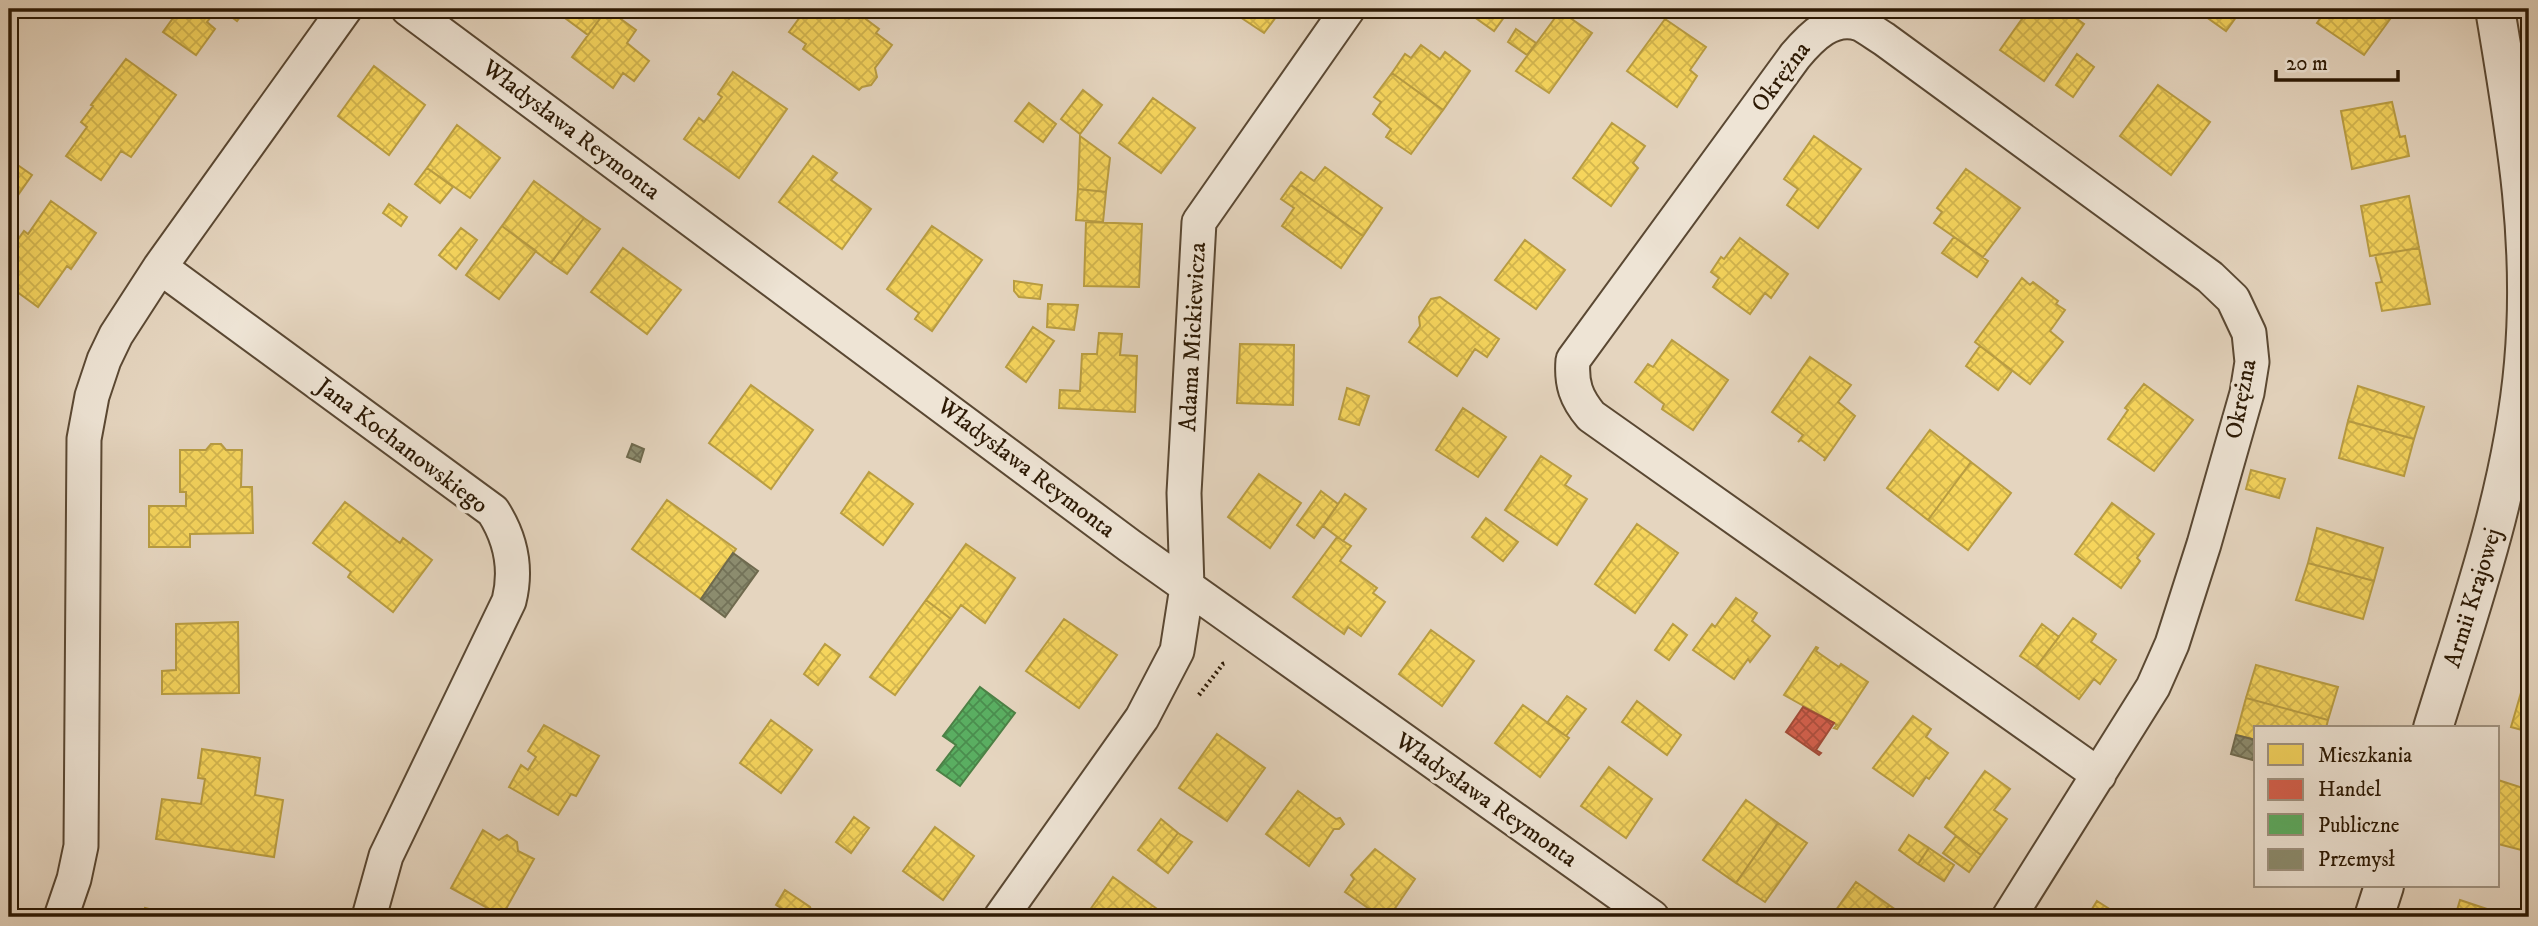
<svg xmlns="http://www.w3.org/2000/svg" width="2538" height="926" font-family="'IM FELL DW Pica',serif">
  <defs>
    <pattern id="homes-cross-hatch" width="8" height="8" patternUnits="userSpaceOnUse" patternTransform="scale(1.75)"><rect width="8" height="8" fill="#f6d55c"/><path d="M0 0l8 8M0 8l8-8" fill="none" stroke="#d3b64e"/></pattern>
    <pattern id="shops-cross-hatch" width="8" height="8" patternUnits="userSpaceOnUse" patternTransform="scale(1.75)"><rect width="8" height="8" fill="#d6604d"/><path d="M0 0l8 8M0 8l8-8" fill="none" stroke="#ae4e3e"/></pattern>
    <pattern id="public-cross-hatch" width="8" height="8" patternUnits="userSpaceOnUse" patternTransform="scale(1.75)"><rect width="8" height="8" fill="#5aae61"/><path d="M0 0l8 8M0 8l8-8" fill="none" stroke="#4b8d4e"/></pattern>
    <pattern id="industry-cross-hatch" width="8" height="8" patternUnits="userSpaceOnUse" patternTransform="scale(1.75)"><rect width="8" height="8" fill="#8c8c6e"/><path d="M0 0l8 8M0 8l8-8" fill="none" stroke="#737258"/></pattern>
  </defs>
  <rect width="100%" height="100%" fill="#e5d5bf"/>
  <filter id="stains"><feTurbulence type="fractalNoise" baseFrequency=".00286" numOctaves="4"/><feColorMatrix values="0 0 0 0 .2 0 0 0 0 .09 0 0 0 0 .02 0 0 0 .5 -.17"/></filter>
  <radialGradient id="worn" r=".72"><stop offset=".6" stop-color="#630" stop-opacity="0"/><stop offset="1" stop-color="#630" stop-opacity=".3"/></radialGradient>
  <path fill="url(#homes-cross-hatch)" stroke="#b99d42" stroke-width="2" d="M161,9H217L207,22L215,29L196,55L163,32L173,18Z
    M221,9H246L237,21Z
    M572,9H615L613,13L607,9L588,35L565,18Z
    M607,9L636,30L627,43L649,61L634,81L623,73L613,88L572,57Z
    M806,9H834L849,19L855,11L879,29L876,33L892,45L875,68L877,77L871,85L862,87L859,90L803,49L806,44L789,32Z
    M1228,9H1282L1264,33Z
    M1463,9H1510L1494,31Z
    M2029,9H2063L2084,24L2044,81L2000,50Z
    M2195,9H2242L2226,31Z
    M2327,9H2385L2393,15L2364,55L2317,23Z
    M1560,11L1592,33L1549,93L1516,71Z
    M1665,19L1706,47L1690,70L1697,76L1677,107L1627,71Z
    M1516,29L1536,43L1527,55L1508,42Z
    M1421,45L1440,59L1445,52L1470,71L1443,110L1392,73L1405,54L1411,58Z
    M2077,54L2094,67L2073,97L2056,85Z
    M126,59L176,95L131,157L121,151L101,180L66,156L87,127L81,122L93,106L91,105Z
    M374,66L425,105L389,155L338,116Z
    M733,72L787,109L739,178L684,139L699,118L704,122L722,97L718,94Z
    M1392,73L1443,110L1411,154L1386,137L1391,129L1373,114L1381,102L1374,97Z
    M2158,85L2210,122L2171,175L2120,136Z
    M1083,90L1102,105L1080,134L1061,119Z
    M1153,98L1195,128L1161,173L1119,143Z
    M2392,102L2400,137L2405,136L2409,156L2352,169L2341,111Z
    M1029,103L1056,124L1043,142L1015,121Z
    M1612,123L1645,146L1633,163L1638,168L1611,206L1573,178Z
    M457,125L500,158L470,198L427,168Z
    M1080,136L1110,158L1106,192L1078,189Z
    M1814,136L1861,169L1818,228L1787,205L1798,189L1784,179Z
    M813,156L837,173L831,180L871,209L842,249L779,202Z
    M9,159L32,175L9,208Z
    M1325,167L1382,208L1363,236L1291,185L1301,172L1314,181Z
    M427,168L453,187L440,203L415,184Z
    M1966,169L2020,208L1983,257L1934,223L1942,212L1937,208Z
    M534,181L584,218L551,263L502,226Z
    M1291,185L1363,236L1341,268L1282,226L1294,208L1281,199Z
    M1078,189L1106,192L1103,222L1076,220Z
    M2409,196L2419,248L2370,256L2361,206Z
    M51,201L96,233L71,269L67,266L38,307L9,286V252L24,231L28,234Z
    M389,204L407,217L401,226L383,213Z
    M584,218L600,229L567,274L551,263Z
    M1086,222L1142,224L1139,287L1084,286Z
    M502,226L536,251L499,299L466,275Z
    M932,226L982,260L932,331L915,319L919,313L887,289Z
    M461,228L477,240L456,269L439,255Z
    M1954,237L1988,261L1977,277L1942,253Z
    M1740,238L1788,274L1771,298L1765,293L1750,314L1713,287L1719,278L1711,272L1721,257L1724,259Z
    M1525,240L1565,270L1536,309L1495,280Z
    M623,248L681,290L647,334L591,292Z
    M2419,248L2430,304L2382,311L2376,283L2382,282L2375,255Z
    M2022,278L2030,285L2033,282L2058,301L2056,304L2065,310L2050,331L2063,342L2030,384L1975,342Z
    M1014,281L1042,285L1040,299L1019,297L1014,291Z
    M1440,297L1499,339L1487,357L1475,349L1457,376L1409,342L1420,326L1419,317L1431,299Z
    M1048,304L1078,305L1074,330L1047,327Z
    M1033,327L1054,341L1026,382L1006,367Z
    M1099,333L1122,334L1120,355L1137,356L1135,412L1059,408L1060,390L1080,391L1082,354H1097Z
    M1672,340L1728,380L1693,430L1662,409L1664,404L1635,382L1648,364L1653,367Z
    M1240,344L1294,345L1293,405L1237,403Z
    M1980,346L2012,371L1998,390L1966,366Z
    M1810,357L1851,385L1838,402L1855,416L1824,461L1825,458L1801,440L1798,442L1803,435L1772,412Z
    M2144,384L2193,420L2154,471L2108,439L2128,410L2125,408Z
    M751,385L813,430L771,489L709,443Z
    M2358,386L2424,407L2414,439L2348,421Z
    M1347,388L1369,396L1359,425L1339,419Z
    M1463,408L1506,437L1478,477L1436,450Z
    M2348,421L2414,439L2404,476L2339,458Z
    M1930,430L1971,462L1928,520L1887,488Z
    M211,444H221L226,450H242L241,487H252L253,533L190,534V547H149V506H186V492H180V450H206Z
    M1541,456L1571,476L1565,485L1587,499L1557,545L1505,510Z
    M1971,462L2011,493L1968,550L1928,520Z
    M2251,470L2285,479L2279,498L2246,489Z
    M869,472L913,504L883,545L841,513Z
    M1259,474L1301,503L1270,548L1228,517Z
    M1321,491L1338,504L1314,538L1297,525Z
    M1345,494L1366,509L1343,541L1323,526Z
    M667,500L736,549L701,599L632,549Z
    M345,502L400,543L403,538L432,560L393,612L348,577L351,572L313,543Z
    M2112,503L2154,534L2137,558L2140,561L2121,588L2075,554Z
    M1486,518L1518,542L1503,561L1472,537Z
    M1637,524L1678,553L1635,613L1595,584Z
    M2317,528L2383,548L2374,581L2308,563Z
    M1337,537L1351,546L1340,561L1377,588L1373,593L1385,602L1361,636L1348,627L1344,634L1293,597Z
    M966,544L1015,578L985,623L961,605L951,619L926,600Z
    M2308,563L2374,581L2363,619L2296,600Z
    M1736,598L1757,613L1752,621L1770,636L1750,662L1748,659L1734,679L1693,650L1712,624L1715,627Z
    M926,600L951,619L895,695L870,677Z
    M2073,618L2096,634L2091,642L2116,660L2100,684L2094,679L2079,699L2036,667Z
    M1064,619L1117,655L1079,708L1026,671Z
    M238,622L239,693L162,694V671L176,670V624Z
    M1673,624L1687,635L1669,660L1655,650Z
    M2042,624L2059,637L2036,667L2020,656Z
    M1431,630L1474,661L1442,706L1399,674Z
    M825,644L840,655L818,685L804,674Z
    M1816,647L1818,648L1816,651L1839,667L1841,664L1868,682L1837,729L1834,728L1837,725L1834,723L1784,695Z
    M2256,665L2338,687L2328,720L2246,698Z
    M2529,665V732L2511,727Z
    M1567,696L1586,709L1566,736L1547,723Z
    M2246,698L2328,720L2326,728H2256V740L2236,735Z
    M1637,701L1681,735L1667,755L1622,722Z
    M1523,705L1569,738L1540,777L1495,743Z
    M1913,716L1931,729L1926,737L1948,753L1929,779L1926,777L1913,796L1873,768Z
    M771,720L812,750L781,793L740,763Z
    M544,725L599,756L576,796L571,794L558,815L509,787L521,765L528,770L536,757L528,751Z
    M1217,734L1265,768L1227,821L1179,788Z
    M202,749L260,758L255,795L283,800L274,857L156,839L162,799L201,804L205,779L198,778Z
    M1609,767L1652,799L1626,838L1581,806Z
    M1985,771L2010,789L1994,810L2007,819L1981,855L1945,827Z
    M2498,780L2529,790V852L2498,844Z
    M1298,791L1336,819L1340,818L1344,824L1339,829H1334L1309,866L1266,834Z
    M1746,800L1778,823L1736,883L1703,860Z
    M854,817L869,828L851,853L836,842Z
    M1161,819L1178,833L1155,863L1138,850Z
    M1778,823L1807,843L1765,902L1736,883Z
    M935,827L974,856L943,900L903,871Z
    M483,830L499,840L507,835L517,842L518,851L534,859L502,916L451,888Z
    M1178,833L1192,842L1168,873L1155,863Z
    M1909,835L1929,848L1918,864L1899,850Z
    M1956,836L1981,855L1969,872L1943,853Z
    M1929,848L1954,865L1944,881L1918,864Z
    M1375,849L1415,879L1389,917H1381L1345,892L1354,879L1351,875Z
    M1113,877L1160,911L1162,917H1085Z
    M1856,882L1889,905L1881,917H1831Z
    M785,890L810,907L812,913L809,917H796L776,905Z
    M2460,900L2511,917H2455Z
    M2097,901L2122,917H2087Z
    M1889,905L1906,917H1881Z
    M145,908L180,917H142Z"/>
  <path fill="url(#shops-cross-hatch)" stroke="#a34b37" stroke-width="2" d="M1803,707L1834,723L1816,750L1821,753L1819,755L1786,732Z"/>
  <path fill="url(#public-cross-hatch)" stroke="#4c8145" stroke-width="2" d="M980,687L1015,713L960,786L937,770L956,745L943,736Z"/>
  <path fill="url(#industry-cross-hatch)" stroke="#6f6a4e" stroke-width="2" d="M632,444L644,449L640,462L627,457Z
    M733,553L758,571L725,617L701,599Z
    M2236,735L2256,740V761L2231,754Z"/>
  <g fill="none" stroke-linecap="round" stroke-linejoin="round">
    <defs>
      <path id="minor" d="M408,9L1130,546L1652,917
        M160,267L493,511C511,539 517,569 509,601L386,856L369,917
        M61,917L74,879L81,846L84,439L92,396L104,360L116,335L160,267L345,9
        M1001,917L1142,718L1177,651L1187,587L1184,493L1199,222L1348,9
        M2009,917L2153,687L2172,644L2204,544L2247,393L2252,362L2249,333L2233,299L2210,277L1884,39C1876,34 1868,28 1860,24C1833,14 1811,37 1795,56L1573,360C1571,384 1576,398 1591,416L2099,775"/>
      <path id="tertiary" d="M2433,728C2470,608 2513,489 2524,363C2535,239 2515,129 2495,9
        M2374,917L2384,886"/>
    </defs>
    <use href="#minor" stroke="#5a4833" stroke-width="37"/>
    <use href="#tertiary" stroke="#5a4833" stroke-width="42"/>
    <path stroke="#2c1904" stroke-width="4.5" stroke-dasharray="2 3.5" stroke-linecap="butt" d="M2445,9L2456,17
      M1199,695L1223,664L1227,663"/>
    <use href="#minor" stroke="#eee4d5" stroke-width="33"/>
    <use href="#tertiary" stroke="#eee4d5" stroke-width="38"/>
  </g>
  <g text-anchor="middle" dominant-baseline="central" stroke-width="7" stroke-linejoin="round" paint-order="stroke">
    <g font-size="24" fill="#2c1904" stroke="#eee4d5">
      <text transform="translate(1781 77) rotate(-53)">Okrężna</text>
      <text transform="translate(571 130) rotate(37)">Władysława Reymonta</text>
      <text transform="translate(1193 337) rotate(-87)">Adama Mickiewicza</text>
      <text transform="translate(2241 399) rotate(-79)">Okrężna</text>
      <text transform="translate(402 446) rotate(37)">Jana Kochanowskiego</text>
      <text transform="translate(1026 468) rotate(37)">Władysława Reymonta</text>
      <text transform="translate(2473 598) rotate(-73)">Armii Krajowej</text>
      <text transform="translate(1486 800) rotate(35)">Władysława Reymonta</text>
    </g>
  </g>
  <rect width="2538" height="926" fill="none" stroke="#e5d5bf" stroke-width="35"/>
  <rect x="10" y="10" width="2517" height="905" fill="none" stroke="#2c1904" stroke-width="3.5"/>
  <rect x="18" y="18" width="2503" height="891" fill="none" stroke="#2c1904" stroke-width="2"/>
  <rect x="2254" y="726" width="245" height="161" fill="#eee4d5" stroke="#a09381" stroke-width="2"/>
  <rect x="2268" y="744" width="35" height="21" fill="#f6d55c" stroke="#a09381" stroke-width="2"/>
  <text x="2318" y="762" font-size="21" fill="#2c1904">Mieszkania</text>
  <rect x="2268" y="779" width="35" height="21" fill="#d6604d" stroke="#a09381" stroke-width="2"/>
  <text x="2318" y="796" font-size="21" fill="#2c1904">Handel</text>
  <rect x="2268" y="814" width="35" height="21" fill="#5aae61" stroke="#a09381" stroke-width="2"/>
  <text x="2318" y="832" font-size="21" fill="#2c1904">Publiczne</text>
  <rect x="2268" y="849" width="35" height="21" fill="#8c8c6e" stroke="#a09381" stroke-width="2"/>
  <text x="2318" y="866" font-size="21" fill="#2c1904">Przemysł</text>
  <path d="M2276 70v10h122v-10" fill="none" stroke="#2c1904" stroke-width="3.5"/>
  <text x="2286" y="70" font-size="21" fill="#2c1904" stroke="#eee4d5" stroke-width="5" paint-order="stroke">20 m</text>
  <rect width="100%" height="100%" filter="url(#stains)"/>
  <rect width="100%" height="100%" fill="url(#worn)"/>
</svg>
